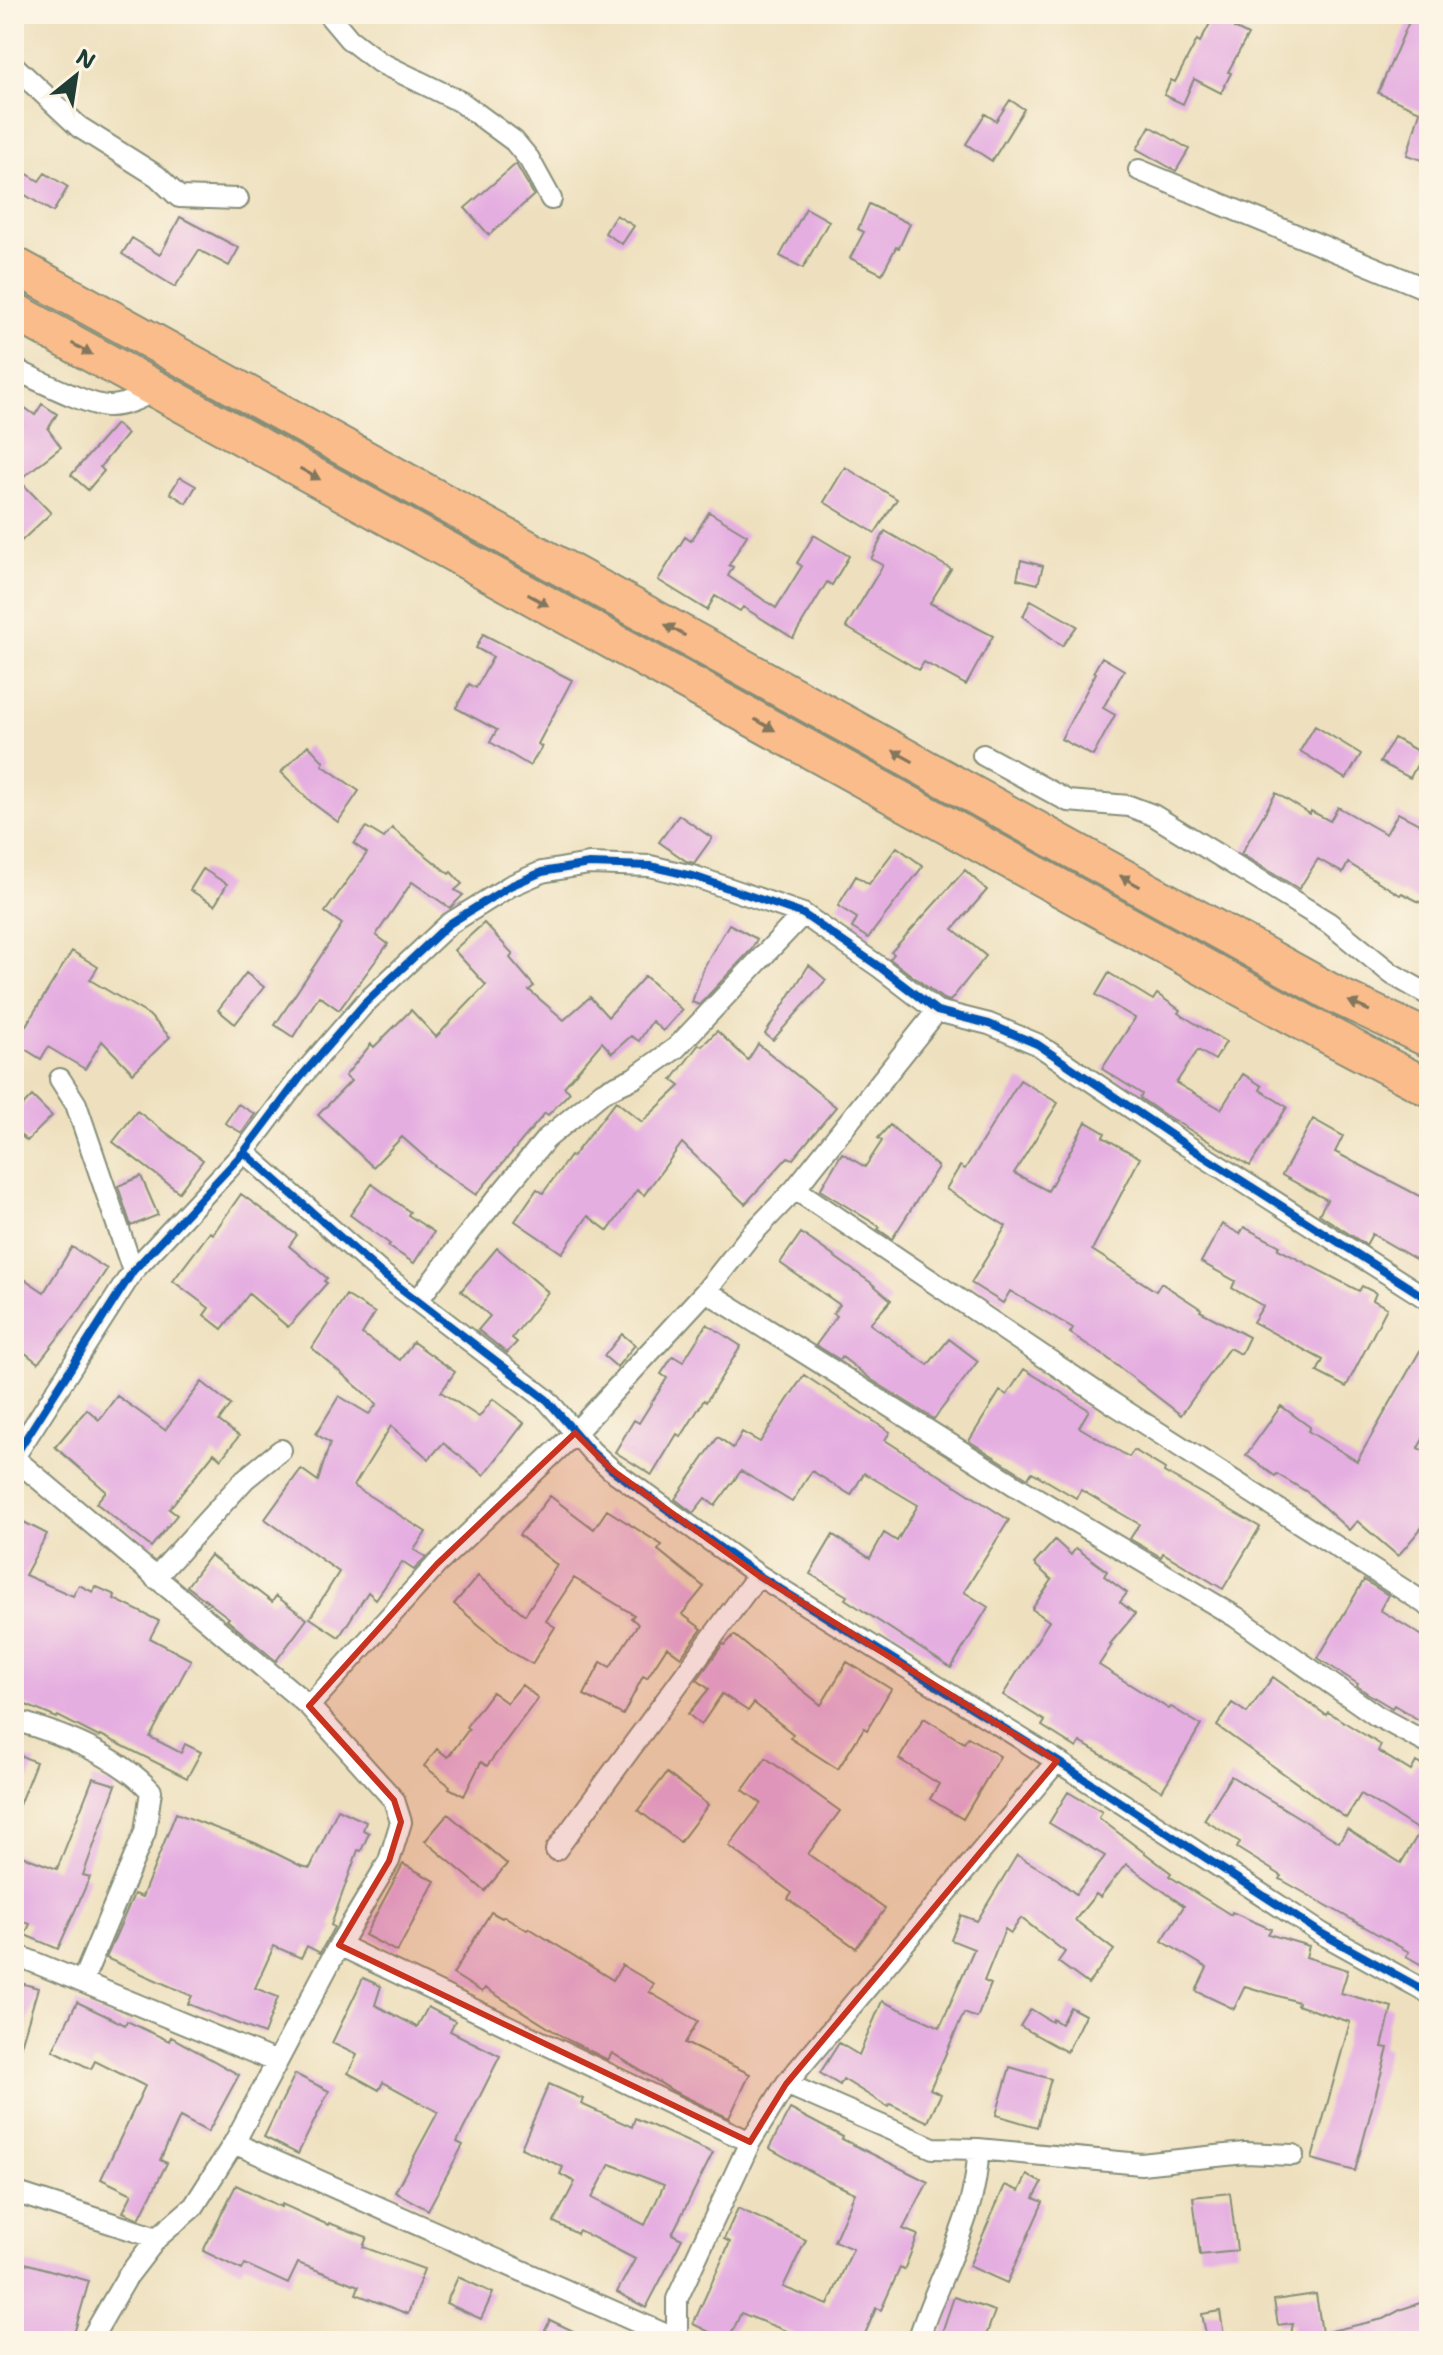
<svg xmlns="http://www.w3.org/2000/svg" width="1443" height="2355" font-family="'Shantell Sans',sans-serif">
  <rect width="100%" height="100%" fill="#fcf5e5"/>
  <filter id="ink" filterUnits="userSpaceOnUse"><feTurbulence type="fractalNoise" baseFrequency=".0125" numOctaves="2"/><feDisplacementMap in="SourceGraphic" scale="16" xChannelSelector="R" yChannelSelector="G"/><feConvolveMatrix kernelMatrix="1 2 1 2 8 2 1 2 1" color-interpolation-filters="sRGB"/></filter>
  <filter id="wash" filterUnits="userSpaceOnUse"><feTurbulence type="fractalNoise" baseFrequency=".006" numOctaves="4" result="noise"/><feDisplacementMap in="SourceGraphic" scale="32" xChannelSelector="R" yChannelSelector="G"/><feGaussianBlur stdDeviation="1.8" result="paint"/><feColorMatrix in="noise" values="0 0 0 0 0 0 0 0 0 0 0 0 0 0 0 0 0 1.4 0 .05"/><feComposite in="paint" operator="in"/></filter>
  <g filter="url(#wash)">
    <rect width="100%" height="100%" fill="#eee0be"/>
    <g id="blocks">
      <path fill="#e5aee1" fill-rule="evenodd" d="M1215,14H1241L1234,28L1248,35L1228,72L1231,73L1221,93L1194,79L1183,104L1164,95L1171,80L1175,82L1197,40L1200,42Z
        M1411,17L1429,24V162L1407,155L1420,111L1378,93Z
        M1010,100L1024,109L992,161L966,144L985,114L996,121Z
        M1150,126L1189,149L1176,171L1137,149Z
        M516,164L534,195L489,235L465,208Z
        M14,166L39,181L45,173L68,187L53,212L14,188Z
        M869,204L910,224L899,248L896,247L882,274L850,258L864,232L858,229Z
        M806,208L829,221L803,268L780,256Z
        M616,215L634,226L622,244L605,233Z
        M180,217L239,248L229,266L199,250L175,287L122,254L132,238L160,255Z
        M14,400L35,415L42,404L57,414L48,429L61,447L19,480L51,513L14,548Z
        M116,424L127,434L100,467L104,471L88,490L71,475Z
        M845,467L897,499L875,533L824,502Z
        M180,477L196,486L186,503L170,493Z
        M709,512L747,535L729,565L733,567L728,576L776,608L802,566L797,563L814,535L849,556L832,585L827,582L793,638L743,607L740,611L715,596L707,610L658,580L685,537L691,541Z
        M885,531L951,569L930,603L993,636L966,685L924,662L919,670L846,627L883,565L871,559Z
        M1021,560L1043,566L1038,584L1017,579Z
        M1031,600L1077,626L1062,646L1023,616Z
        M483,634L572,680L538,744L542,747L530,766L490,742L497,730L456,708L469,684L476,688L493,657L476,648Z
        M1102,657L1124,670L1103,708L1115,715L1093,756L1061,739L1096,673L1094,671Z
        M1315,726L1361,754L1346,779L1300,751Z
        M1394,738L1423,754L1410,778L1380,762Z
        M308,745L324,762L322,765L359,791L338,822L311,802L281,772Z
        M1276,793L1310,814L1311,811L1330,821L1338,807L1386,834L1398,813L1429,829V907L1402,893L1400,895L1348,863L1343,873L1318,859L1299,889L1241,854Z
        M679,815L712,838L694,863L686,861L659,842Z
        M366,827L384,838L392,828L449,874L451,872L462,884L455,890L463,895L450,908L412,882L376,935L388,944L339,1010L319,996L293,1037L275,1025L342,924L325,912L367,853L354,844Z
        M897,847L923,866L868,938L852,928L857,918L838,906L856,876L869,884Z
        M203,869L227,884L215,905L190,890Z
        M965,870L987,890L953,929L986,956L950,1001L943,999L890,959L894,954L891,952Z
        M484,923L513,954L510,958L534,986L529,990L564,1020L590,997L608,1017L645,976L682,1010L663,1031L652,1021L639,1041L631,1036L612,1053L602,1042L564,1087L570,1092L548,1115L545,1113L476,1195L436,1167L402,1137L373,1167L318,1115L351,1081L345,1076L371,1044L374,1047L411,1010L436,1037L486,985L454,950Z
        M729,924L757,939L751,950L699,1005L692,1002L705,965Z
        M72,951L98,967L90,980L149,1015L170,1037L133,1073L102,1041L85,1069L48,1047L41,1059L15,1043Z
        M809,965L826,980L773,1040L765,1034Z
        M246,973L264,987L235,1024L218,1010Z
        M1109,973L1153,1000L1157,994L1180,1010L1178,1013L1226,1042L1215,1060L1198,1050L1176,1083L1221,1109L1243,1074L1262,1086L1260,1090L1287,1107L1250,1166L1165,1115L1140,1098L1142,1094L1102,1069L1135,1018L1096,995Z
        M717,1031L748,1060L758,1044L836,1107L793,1159L788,1157L745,1204L682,1143L644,1195L637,1190L608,1231L588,1216L562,1253L515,1221L537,1189L543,1193L570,1156L572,1157L616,1101L642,1122L680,1086L672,1080L699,1044L702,1046Z
        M1020,1080L1058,1103L1014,1173L1048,1191L1086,1122L1105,1133L1103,1137L1140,1158L1092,1250L1156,1291L1161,1283L1201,1309L1200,1311L1249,1337L1241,1354L1229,1348L1181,1415L1106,1357L1070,1333L1073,1328L1010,1291L1003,1303L971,1283L1006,1226L946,1189L960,1166L965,1169Z
        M32,1096L52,1116L27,1141L14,1129V1115Z
        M238,1104L255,1114L242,1133L225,1123Z
        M137,1111L203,1160L179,1192L113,1142Z
        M1313,1119L1343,1136L1335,1152L1429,1201V1267L1372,1234L1366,1245L1319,1214L1327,1200L1282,1175Z
        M890,1125L938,1167L892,1239L878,1229L880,1227L820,1190L842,1153L865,1167L882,1141L878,1138Z
        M141,1176L158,1215L131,1226L118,1186Z
        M372,1184L410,1212L408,1215L434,1232L414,1263L388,1246L390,1244L350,1215Z
        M241,1194L297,1235L289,1246L327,1278L324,1281L327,1283L288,1327L249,1294L222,1329L204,1315L209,1308L173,1281L210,1232L213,1234Z
        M1222,1224L1240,1234L1244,1227L1280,1246L1278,1249L1359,1291L1362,1286L1376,1293L1373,1300L1387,1308L1346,1387L1317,1372L1323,1360L1253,1322L1263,1306L1232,1288L1235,1281L1201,1262Z
        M801,1233L870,1282L891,1300L870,1324L928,1365L949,1339L978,1361L934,1419L872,1380L842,1357L840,1360L816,1345L837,1316L833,1313L840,1305L780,1263Z
        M72,1247L107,1269L82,1307L38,1363L14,1344V1272L44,1292Z
        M497,1248L548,1292L512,1338L517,1342L507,1353L478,1330L490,1316L461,1291Z
        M346,1295L375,1313L362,1334L400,1360L413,1342L455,1372L441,1392L479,1417L493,1399L524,1423L484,1475L443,1443L429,1459L391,1426L354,1486L426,1532L414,1550L426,1557L414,1570L402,1562L376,1599L368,1592L339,1637L310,1618L339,1572L265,1519L301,1469L318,1481L330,1443L316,1434L339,1396L369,1414L377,1404L312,1348Z
        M707,1324L741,1346L706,1402L704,1400L681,1437L677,1434L652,1475L615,1452L634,1420L639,1423L667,1378L661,1374L673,1356L683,1362Z
        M622,1334L635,1345L617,1367L604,1356Z
        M1429,1335V1428L1418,1448L1429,1454V1519L1398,1556L1357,1521L1349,1530L1307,1492L1277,1474L1275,1476L1246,1455L1281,1406L1310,1427L1308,1431L1357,1461Z
        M1024,1369L1089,1410L1079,1427L1129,1457L1134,1450L1165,1469L1164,1472L1260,1527L1223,1589L1163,1553L1161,1557L1130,1539L1139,1524L1081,1490L1076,1498L1032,1472L1028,1478L969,1441L1000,1391L1007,1395Z
        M804,1375L890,1432L885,1440L1009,1520L964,1592L988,1607L951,1668L845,1599L847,1596L810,1574L833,1535L870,1558L884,1533L897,1541L918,1505L864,1473L851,1495L812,1471L792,1502L741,1471L715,1506L705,1498L693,1513L675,1499L718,1437L733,1448L742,1432L760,1442Z
        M202,1382L231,1405L219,1421L239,1436L221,1459L214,1453L169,1509L177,1515L151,1547L96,1503L106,1491L55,1447L87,1409L99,1420L117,1396L165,1430Z
        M550,1496L594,1529L607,1510L662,1545L658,1550L704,1587L682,1614L702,1629L681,1657L667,1647L647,1678L643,1676L623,1715L584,1695L601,1662L610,1667L638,1624L631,1618L634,1615L574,1578L546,1621L555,1627L532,1664L510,1651L454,1604L478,1576L525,1615L557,1565L519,1535Z
        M14,1517L47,1534L25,1575L73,1596L79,1585L93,1592L95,1586L115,1595L114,1599L159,1621L150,1638L191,1660L150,1737L181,1753L185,1744L201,1752L187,1778L101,1735L99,1737L58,1716L57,1718L14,1700Z
        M1055,1540L1071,1555L1076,1548L1107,1571L1104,1576L1127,1593L1120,1602L1135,1614L1110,1644L1112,1645L1099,1665L1169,1709L1171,1707L1201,1725L1162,1791L1080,1742L1077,1748L1042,1726L1045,1721L1003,1695L1049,1621L1032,1609L1052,1580L1034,1564Z
        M210,1555L272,1602L276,1596L307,1619L276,1661L227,1620L229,1618L187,1586Z
        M1364,1580L1388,1595L1380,1610L1429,1640V1726L1394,1705L1392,1708L1367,1693L1357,1686L1358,1684L1318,1658Z
        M734,1635L821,1705L847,1662L891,1689L867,1730L864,1728L838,1769L790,1738L793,1734L754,1703L748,1711L722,1694L701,1725L688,1714L709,1689L697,1680L723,1644L725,1645Z
        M1273,1677L1326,1715L1328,1712L1381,1745L1378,1751L1411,1771L1416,1762L1429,1770V1969L1406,1956L1409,1952L1280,1879L1282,1876L1237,1848L1240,1842L1204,1820L1231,1776L1339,1842L1347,1829L1401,1863L1420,1831L1361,1794L1346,1818L1217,1726L1232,1703L1247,1713Z
        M522,1685L538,1698L487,1766L481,1762L464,1796L449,1788L450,1786L424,1766L437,1749L448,1757L469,1729L466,1727L492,1692L507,1703Z
        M924,1718L964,1743L968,1737L1000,1756L963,1819L930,1799L939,1784L899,1759Z
        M14,1753L36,1762L15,1815H14Z
        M766,1758L840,1811L808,1854L885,1909L856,1948L788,1899L792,1893L729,1846L761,1803L743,1790Z
        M667,1773L708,1805L680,1842L638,1810Z
        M93,1778L116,1785L83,1875L90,1877L58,1949L25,1935L30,1924L14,1918V1853L57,1869Z
        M1068,1792L1102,1812L1099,1818L1171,1873L1169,1876L1231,1915L1232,1912L1271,1929L1268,1934L1309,1946L1306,1957L1348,1970L1341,1993L1392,2007L1382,2047L1388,2048L1355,2171L1312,2159L1350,2022L1297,2005L1298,2002L1245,1986L1234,2009L1196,1991L1207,1968L1162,1941L1184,1906L1126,1864L1100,1897L1096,1894L1075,1920L1114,1950L1088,1984L1058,1962L1065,1952L1021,1918L1011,1933L1005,1929L984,1981L991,1984L977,2018L964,2013L930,2089L941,2094L928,2122L890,2104L888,2107L843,2079L840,2085L820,2073L839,2043L859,2055L882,2001L940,2027L974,1949L951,1940L961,1915L977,1921L1017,1855L1057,1879L1076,1894L1105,1856L1049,1823Z
        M338,1809L366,1822L363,1830L369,1833L361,1851L358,1850L331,1925L334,1927L320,1953L307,1946L301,1958L274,1946L255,1988L278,1997L264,2034L188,2004L192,1996L106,1958L134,1894L142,1897L176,1813L255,1843L301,1866L310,1868Z
        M448,1814L507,1864L485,1891L425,1841Z
        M403,1864L435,1881L397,1952L365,1935Z
        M491,1912L502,1918L504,1916L527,1930L529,1928L613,1980L622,1965L654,1984L649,1992L698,2021L685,2043L750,2074L729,2118L675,2092L612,2053L608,2060L568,2040L485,1988L482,1992L453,1974Z
        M363,1978L381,1986L375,2005L417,2027L428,2007L455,2021L450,2031L500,2056L457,2142L463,2145L428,2210L395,2192L438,2112L383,2082L379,2090L348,2073L357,2055L332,2043Z
        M14,1981L38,1988L19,2052H14Z
        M77,2002L125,2025L127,2021L169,2041L171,2037L239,2075L208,2132L180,2117L160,2160L167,2163L139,2219L123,2212L132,2194L101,2179L145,2086L95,2061L91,2069L53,2050Z
        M1070,2007L1085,2015L1067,2052L1020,2026L1031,2009L1052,2022L1053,2019L1061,2024Z
        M1010,2067L1051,2079L1037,2127L996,2115Z
        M295,2074L329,2091L298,2154L264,2137Z
        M549,2084L583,2099L581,2104L632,2127L635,2118L713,2153L672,2234L682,2239L646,2308L617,2292L635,2259L579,2230L577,2234L554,2222L575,2182L560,2174L563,2167L521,2148ZM610,2164L664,2185L645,2225L592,2198Z
        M790,2109L843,2137L842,2139L928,2182L903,2229L918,2235L904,2270L900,2268L881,2310L876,2308L862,2341H796L799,2336L741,2313L728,2341L693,2324L730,2242L724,2239L738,2208L806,2240L783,2287L828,2305L853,2249L834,2241L855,2193L826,2180L769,2148Z
        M1027,2175L1042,2183L1034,2198L1043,2202L1007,2283L969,2266L1005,2185L1019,2191Z
        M236,2185L281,2207L282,2204L328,2225L329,2223L367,2237L363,2247L424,2269L408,2314L356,2294L359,2286L298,2263L288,2284L245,2264L242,2270L203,2251Z
        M1230,2193L1237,2251L1200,2255L1193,2197Z
        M14,2260L89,2281L72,2341L14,2339L18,2302L14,2303Z
        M458,2277L493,2293L481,2319L446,2303Z
        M1316,2294L1322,2333L1383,2319L1402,2309L1429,2300V2341H1290L1293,2323L1278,2325L1274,2300Z
        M954,2297L995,2311L984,2341H939Z
        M1220,2311L1224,2336L1207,2339L1202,2314Z
        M550,2320L594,2341H540Z"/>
    </g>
  </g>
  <g filter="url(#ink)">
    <use href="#blocks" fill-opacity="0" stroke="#868e79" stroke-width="2"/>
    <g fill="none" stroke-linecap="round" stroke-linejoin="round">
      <defs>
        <path id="street" d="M328,14L349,39L379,62L461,102L514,141L529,159L551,199
          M14,66L79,127L157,176L179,197L238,199
          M1139,170L1429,290
          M14,369C34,378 90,407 109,406C126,406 142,397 156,390
          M983,755L1068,801L1129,806L1153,815L1329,923L1392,974L1429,995
          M60,1079L76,1104L133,1271
          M244,1152L381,1273L547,1400L592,1452L612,1470L758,1575L1057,1761L1321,1933L1429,1993
          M795,1189L1114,1404L1429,1606
          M706,1291L1021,1489L1236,1617L1377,1716L1429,1744
          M418,1300L480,1219L546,1139L603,1092L634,1078L676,1048L803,914
          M14,1457L133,1271L244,1152L299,1079L364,1004L449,924L510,886L542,872L589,864L650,866L696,877L803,914L881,968L937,1011L989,1024L1037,1044L1186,1145L1429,1300
          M14,1458L309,1706L394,1800L401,1822L389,1861L339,1945L234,2143L194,2206L157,2238L127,2277L90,2341
          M155,1578L245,1479L281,1450
          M309,1706L437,1564L575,1433L706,1291L749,1237L795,1189L937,1011
          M14,1720C59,1733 119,1756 151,1791L145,1832L82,1982
          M556,1850L758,1575
          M339,1945L750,2142
          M14,1954L277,2062
          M786,2084L933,2148L978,2149C978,2217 937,2277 918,2341
          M234,2143L680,2341
          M978,2149L1141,2164L1245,2153L1293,2155
          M14,2192L157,2238
          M677,2341V2299L750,2142L786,2084L1057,1761"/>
        <path id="highway" d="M14,265L1336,995L1429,1039
          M14,311L1307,1024L1429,1088"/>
      </defs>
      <use href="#street" stroke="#868e79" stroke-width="24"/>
      <use href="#highway" stroke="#868e79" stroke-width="40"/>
      <use href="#street" stroke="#fff" stroke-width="20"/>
      <use href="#highway" stroke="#fabc8b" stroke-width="36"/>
      <defs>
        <path id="cycleway" d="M244,1152L381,1273L547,1400L592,1452L612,1470L758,1575L1057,1761L1321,1933L1429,1993
          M14,1457L133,1271L244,1152L299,1079L364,1004L449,924L510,886L542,872L589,864L650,866L696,877L803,914L881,968L937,1011L989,1024L1037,1044L1186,1145L1429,1300"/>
      </defs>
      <use href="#cycleway" stroke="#fcf5e5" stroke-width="13"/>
      <use href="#cycleway" stroke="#0057b8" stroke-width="8"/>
    </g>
    <defs><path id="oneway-solid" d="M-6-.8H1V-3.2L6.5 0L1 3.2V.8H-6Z" transform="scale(2)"/></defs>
    <g fill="#82765b">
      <use href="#oneway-solid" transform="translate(82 349) rotate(29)"/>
      <use href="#oneway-solid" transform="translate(310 474) rotate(29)"/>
      <use href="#oneway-solid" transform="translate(538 600) rotate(29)"/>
      <use href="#oneway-solid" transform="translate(675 630) rotate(-151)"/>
      <use href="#oneway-solid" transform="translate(765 725) rotate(29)"/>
      <use href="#oneway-solid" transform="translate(903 756) rotate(-151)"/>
      <use href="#oneway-solid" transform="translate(1130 881) rotate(-151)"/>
      <use href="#oneway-solid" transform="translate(1359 1006) rotate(-155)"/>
    </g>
  </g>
  <path fill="#c8321e" fill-opacity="0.2" stroke="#c8321e" stroke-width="6" stroke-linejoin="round" d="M575,1433L612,1470L758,1575L1057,1761L786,2084L750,2142L339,1945L389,1861L401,1822L394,1800L309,1706L437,1564Z"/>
  <rect width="1443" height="2355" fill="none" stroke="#fcf5e5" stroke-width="48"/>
  <g transform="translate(76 76) rotate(30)" stroke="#fcf5e5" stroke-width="6" paint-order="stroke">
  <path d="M0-6L14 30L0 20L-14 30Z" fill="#1f3d34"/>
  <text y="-12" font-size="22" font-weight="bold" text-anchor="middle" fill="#1f3d34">N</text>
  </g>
</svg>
